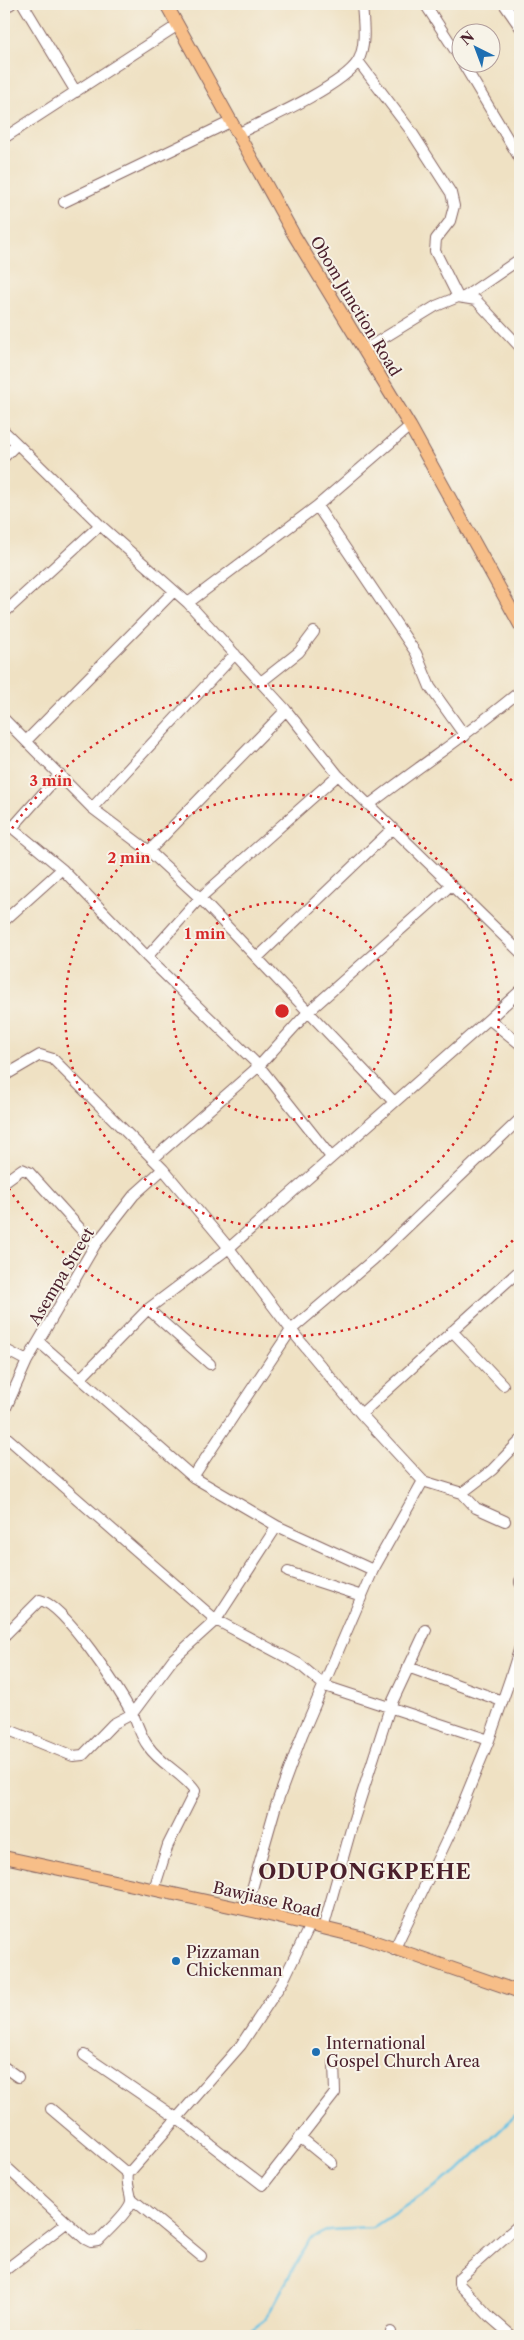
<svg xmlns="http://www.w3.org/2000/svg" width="524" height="2340" font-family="'Libre Caslon Text',serif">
  <rect width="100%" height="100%" fill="#f7f3e8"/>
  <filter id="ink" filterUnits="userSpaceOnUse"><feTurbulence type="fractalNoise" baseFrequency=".02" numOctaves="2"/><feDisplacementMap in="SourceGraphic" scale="10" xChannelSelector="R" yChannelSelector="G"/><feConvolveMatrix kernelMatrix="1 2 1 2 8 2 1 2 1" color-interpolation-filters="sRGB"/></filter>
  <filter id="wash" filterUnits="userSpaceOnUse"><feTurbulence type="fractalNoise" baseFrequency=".0096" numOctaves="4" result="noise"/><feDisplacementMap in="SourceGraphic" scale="20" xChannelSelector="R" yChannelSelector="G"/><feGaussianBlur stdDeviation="1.12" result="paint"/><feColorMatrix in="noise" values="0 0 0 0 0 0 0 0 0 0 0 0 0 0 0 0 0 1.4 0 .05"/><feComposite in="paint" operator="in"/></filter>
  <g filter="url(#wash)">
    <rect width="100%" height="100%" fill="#efe1c3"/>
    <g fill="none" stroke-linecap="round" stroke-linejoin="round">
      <path stroke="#66c2e4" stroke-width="2.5" d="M105,2336L141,2329L178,2336
        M243,2336L265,2320L310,2239L328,2230L372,2228L457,2172L520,2111"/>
    </g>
  </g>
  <g filter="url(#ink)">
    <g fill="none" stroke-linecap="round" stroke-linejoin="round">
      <defs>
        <path id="minor" d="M23,4L76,92
          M425,4L462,61
          M504,4L520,27
          M4,8L11,4
          M358,61L411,131L451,193L454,206L450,221L436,239L435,251L458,297
          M462,62L520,159
          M237,134C264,121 344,85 358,61C367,45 363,21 362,4
          M4,138L178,25
          M64,202L230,122
          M463,298L520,259
          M364,350L436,306L458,297L476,300L520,347
          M4,431L100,525L188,603L286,710L338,775L520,952
          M4,457L17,444
          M317,506L416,653L430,687L465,736
          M188,603L317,506L410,426
          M4,613L100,525
          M261,682L299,652L314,632
          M4,719L92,808L149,851L200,898L394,1102
          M27,740L174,591
          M369,805C419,766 472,732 520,691
          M92,808L235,654
          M4,821L62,869L155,965L259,1066L331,1157
          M12,828L60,774
          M149,851L286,710
          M4,921L62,869
          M147,957L200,898L338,775
          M257,958L392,829
          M489,1019L520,991
          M4,1076L40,1055L53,1059L163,1169L229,1248L291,1330L361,1414L423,1481L462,1493L492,1470L520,1441
          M153,1159L259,1066L308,1012L451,885
          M4,1182L22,1169L29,1172L95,1245
          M148,1309L210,1364
          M452,1331L503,1385
          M39,1342L193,1477L277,1526L373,1570
          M4,1349L27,1361
          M81,1378L148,1309L229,1248L489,1019L520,1044
          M4,1412L27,1361L95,1245L134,1195L163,1169
          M361,1414L520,1270
          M4,1435L216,1620L299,1664L325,1686L489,1740
          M193,1477L291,1330L374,1259L520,1119
          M462,1493L476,1508L505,1521
          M288,1572L362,1596
          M520,1583V1581
          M4,1636L40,1600C66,1606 119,1690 133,1715C138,1725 141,1737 148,1746C161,1765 184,1774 195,1791L168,1845L154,1889
          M408,1667L502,1701
          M510,1679L520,1647
          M4,1728L73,1756L83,1755L113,1724L132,1714L173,1659L216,1620L277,1526
          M246,1910L276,1805L302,1735L373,1570L423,1481
          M323,1929L353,1822L390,1707L426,1630
          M394,1950L455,1823L489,1740L510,1679L520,1683
          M84,2055L175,2117L263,2185L335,2093L334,2062
          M4,2067L18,2077
          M51,2109L128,2174
          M300,2137L332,2163
          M4,2165L85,2239L91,2242L98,2241C106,2232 130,2211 131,2201C131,2191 126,2186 128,2174L241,2045L283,1981L310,1925
          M131,2198L201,2256
          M4,2271L66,2223
          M390,2336L391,2332
          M512,2336L489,2316L459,2284V2278L520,2224"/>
        <path id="major" d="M166,4L294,235L410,426L520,625
          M4,1857L257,1912L364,1938L520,1992"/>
      </defs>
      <use href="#minor" stroke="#846360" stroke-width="12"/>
      <use href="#major" stroke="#846360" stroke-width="14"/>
      <use href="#minor" stroke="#fff" stroke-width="10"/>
      <use href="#major" stroke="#f7be88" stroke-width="12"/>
    </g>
  </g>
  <g fill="none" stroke="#d62828" stroke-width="2.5" stroke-dasharray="2.5 5">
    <circle cx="282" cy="1011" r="109"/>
    <circle cx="282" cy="1011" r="217"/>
    <path d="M518 1235A326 326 0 0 1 4 1181M4 841A326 326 0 0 1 518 787"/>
  </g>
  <g fill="#1f6fb2" stroke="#f7f3e8" stroke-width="2">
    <circle cx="176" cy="1961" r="5"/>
    <circle cx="316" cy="2052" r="5"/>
  </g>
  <g text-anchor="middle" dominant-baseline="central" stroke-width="4" stroke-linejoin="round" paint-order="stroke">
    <g font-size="16" fill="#4a1f2b" stroke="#f7f3e8">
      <text transform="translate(356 306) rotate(59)">Obom Junction Road</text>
      <text transform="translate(61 1276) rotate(-59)">Asempa Street</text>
      <text transform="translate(267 1899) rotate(13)">Bawjiase Road</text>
    </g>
    <g font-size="16" fill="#4a1f2b" stroke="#f7f3e8" text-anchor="start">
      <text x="186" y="1952">Pizzaman<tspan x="186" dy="18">Chickenman</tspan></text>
      <text x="326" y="2043">International<tspan x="326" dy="18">Gospel Church Area</tspan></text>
    </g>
    <g font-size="21" font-weight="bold" letter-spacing="1" fill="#4a1f2b" stroke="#f7f3e8">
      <text x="365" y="1871">ODUPONGKPEHE</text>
    </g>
  </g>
  <circle cx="282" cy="1011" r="8" fill="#d62828" stroke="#f7f3e8" stroke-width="2.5"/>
  <g font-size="15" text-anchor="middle" font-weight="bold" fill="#d62828" stroke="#f7f3e8" stroke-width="4" stroke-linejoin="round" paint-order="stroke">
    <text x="51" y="786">3 min</text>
    <text x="129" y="863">2 min</text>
    <text x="205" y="939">1 min</text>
  </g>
  <rect width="524" height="2340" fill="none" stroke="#f7f3e8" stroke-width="20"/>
  <g transform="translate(476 48) rotate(318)"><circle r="24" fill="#f7f3e8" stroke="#b29e9c"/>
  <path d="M0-4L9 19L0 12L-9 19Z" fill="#1f6fb2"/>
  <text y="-8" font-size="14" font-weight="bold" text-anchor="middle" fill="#4a1f2b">N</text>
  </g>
</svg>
